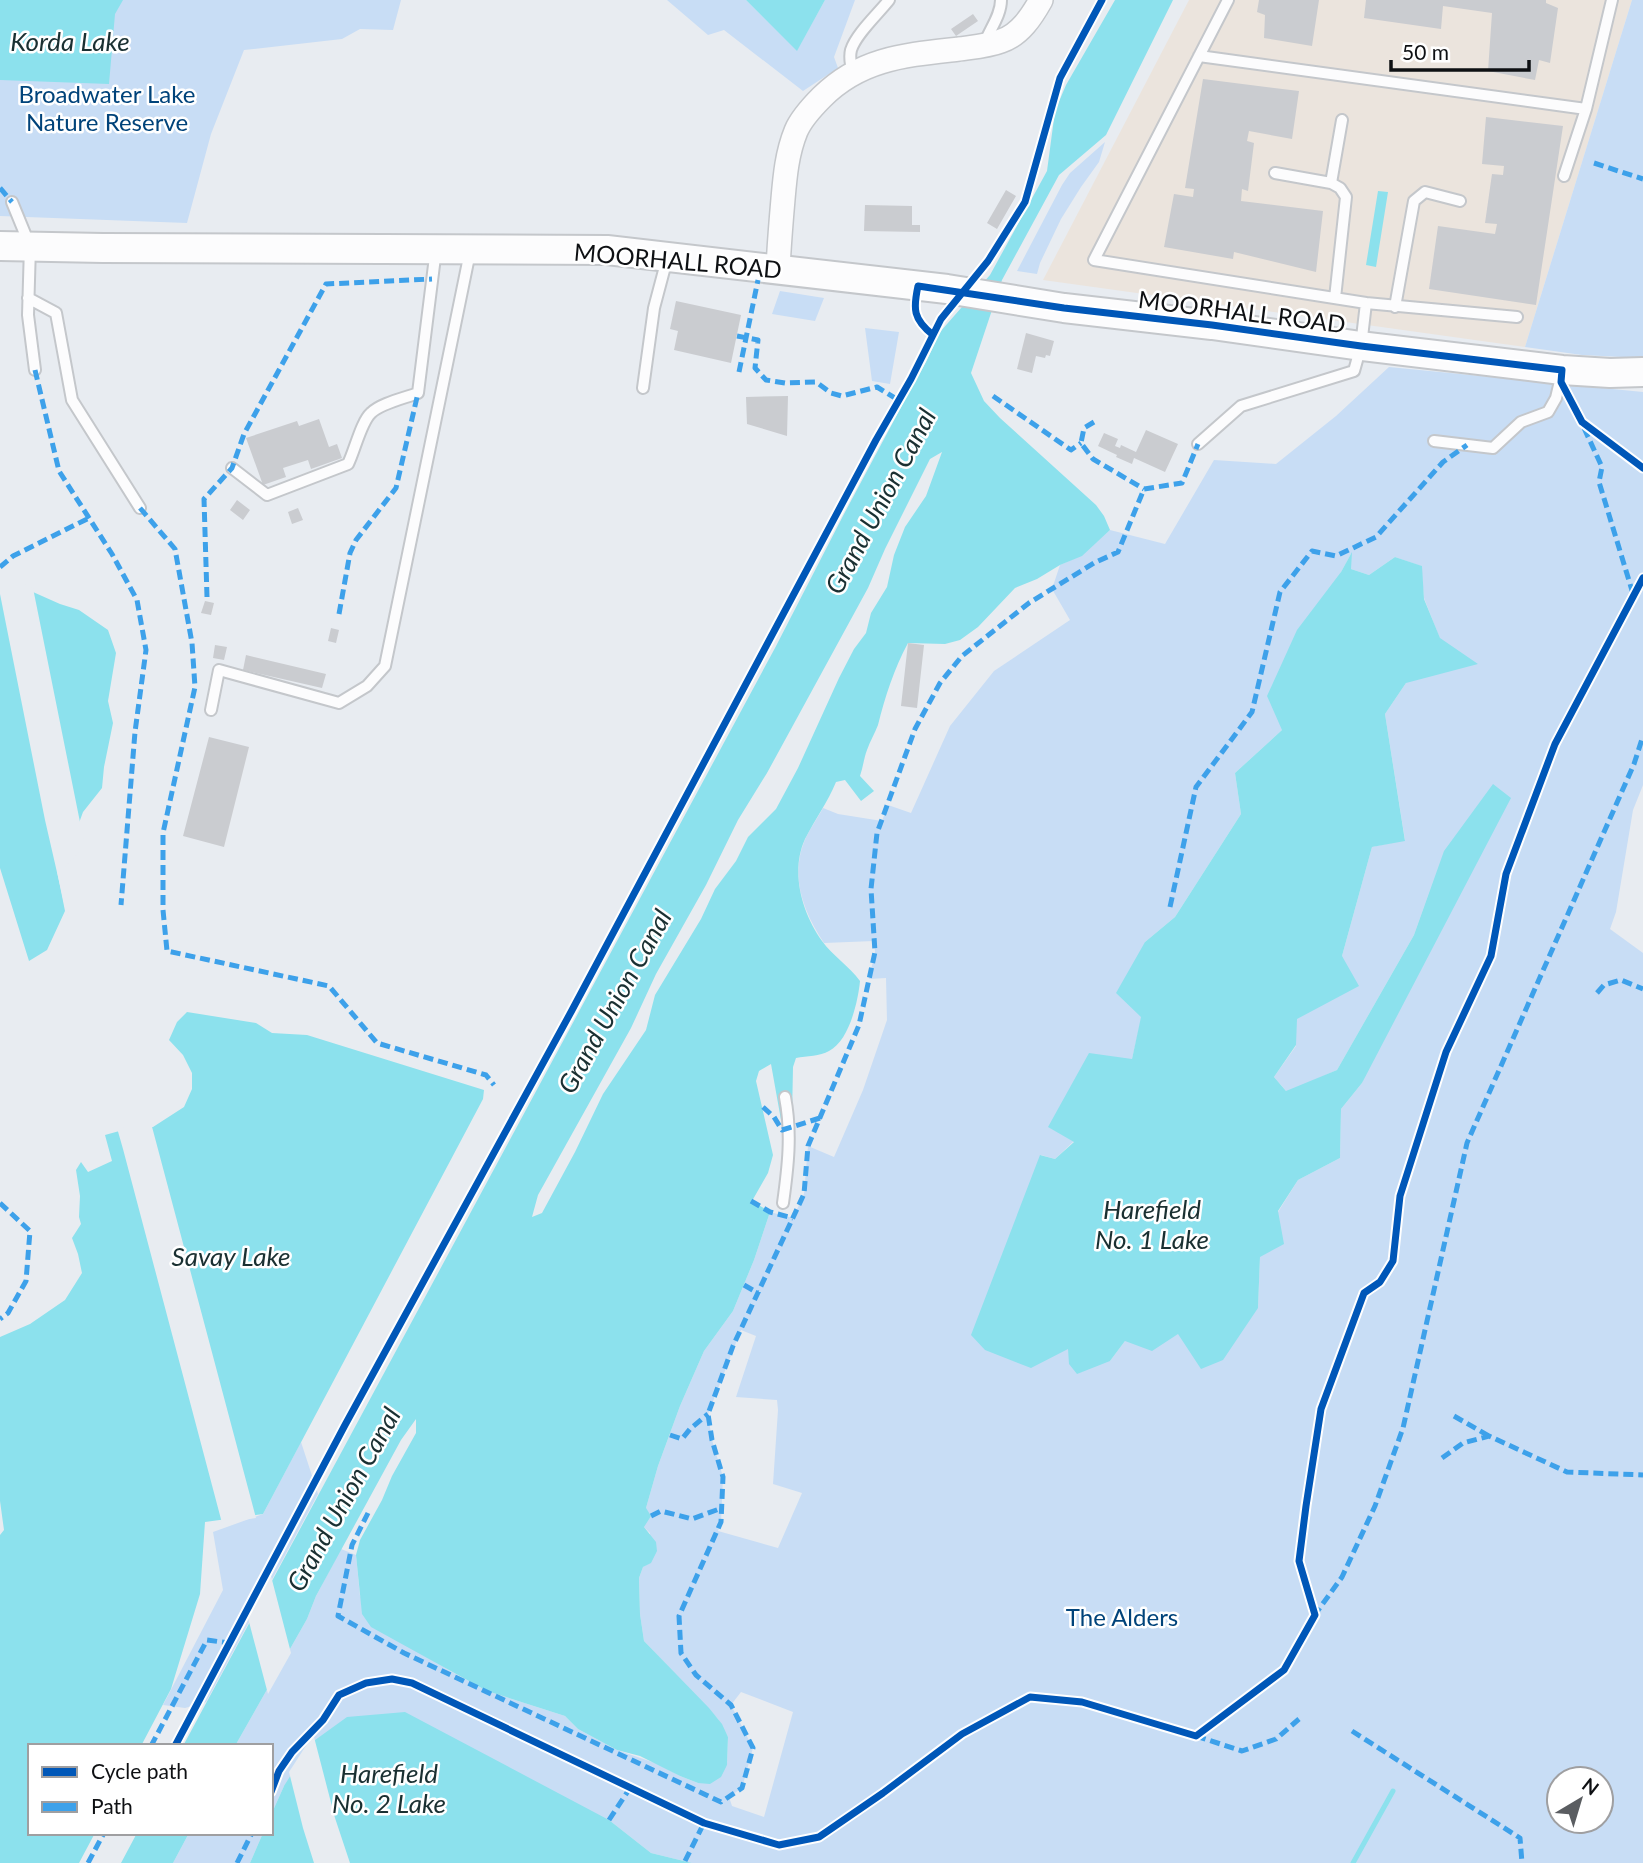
<svg xmlns="http://www.w3.org/2000/svg" width="1643" height="1863" font-family="Lato,sans-serif">
  <rect width="100%" height="100%" fill="#e8ecf1"/>
  <path fill="#ebe4dd" d="M1189,0H1632L1525,347L1043,280Z"/>
  <path fill="#c8ddf5" fill-rule="evenodd" d="M0,0H401L393,30L360,29L342,39L244,50L211,134L187,223L0,216Z
    M667,0H746L797,50L825,0H855L834,57L838,68L803,91L724,30L708,35Z
    M1632,0H1643V358L1582,355L1525,347Z
    M1105,142L1099,162L1081,187L1061,219L1040,263L1037,274L1017,271L1062,185L1070,173Z
    M780,291L824,298L815,321L772,314Z
    M865,328L899,332L890,384L872,381Z
    M1389,367L1643,392V785L1633,810L1616,912L1610,929L1643,953V1863H692L651,1853L609,1820L284,1786L271,1815V1746H235L307,1619L316,1596L341,1549L356,1555L360,1596L420,1653L452,1672L487,1691L565,1716L578,1729L617,1750L658,1764L680,1776L698,1783L727,1765L728,1737L718,1719L644,1641L640,1614L639,1578L643,1567L651,1562L650,1533L644,1527L646,1508L658,1466L680,1406L704,1351L733,1311L754,1260L770,1212L793,1218L804,1194L808,1146L834,1157L863,1090L887,1020L886,978L869,979L875,952L874,941L824,943C804,913 790,878 804,842C809,830 817,819 823,808L838,814L882,821L888,805L911,813L950,726L994,671L1070,620L1052,589L1060,565L1082,555L1110,530L1165,544L1214,460L1276,464L1336,416ZM1351,554V569L1369,575L1395,557L1421,566L1424,598L1440,639L1406,683L1385,714L1405,840L1372,847L1342,956L1296,1019V1046L1274,1077L1287,1092L1337,1070L1414,935L1444,851L1362,1083L1341,1109L1340,1158L1298,1180L1278,1212L1260,1256L1258,1308L1178,1333L1125,1341L1110,1361L1069,1349L1041,1155L1055,1159L1074,1141L1049,1127L1132,1059L1142,1016L1145,942L1175,917L1241,814L1235,773L1282,730L1341,572ZM741,1330L756,1336L736,1397L777,1400L778,1410L773,1484L802,1493L778,1548L718,1531L721,1522L723,1477L712,1440L708,1414ZM741,1692L793,1712L764,1817L732,1806L729,1797L742,1788L753,1748L731,1705ZM1559,1779H1601V1821H1559Z
    M301,1442L318,1494L206,1702L185,1708L163,1705L223,1590L213,1532L263,1514Z
    M189,1833H263L250,1863H173Z"/>
  <path fill="#8ce1ed" fill-rule="evenodd" d="M0,0H123L115,14L109,84L0,80Z
    M746,0H825L797,51Z
    M1115,0H1173L1106,135L1059,175L1002,280L971,373L984,401L1000,418L1096,505L1104,516L1110,530L1082,556L1060,565L1037,579L1015,588L978,627L960,640L945,644L908,643C894,669 885,697 878,725C875,733 870,741 867,750C864,758 863,767 860,776L874,791L861,801L845,780L836,782C828,802 815,819 805,839C790,872 802,913 822,941C833,956 849,966 860,981C858,1002 849,1041 829,1051C820,1056 807,1056 796,1058L793,1067L792,1117L781,1120L771,1064L759,1071L756,1081L773,1155L768,1173L752,1201L770,1212L754,1260L733,1311L704,1351L680,1406L658,1466L646,1508L651,1516L644,1527L656,1542L657,1551L651,1563L643,1567L639,1578L640,1614L644,1641L709,1708L722,1724L728,1737L727,1765L721,1777L710,1784L698,1783L680,1776L640,1756L617,1750L578,1729L565,1716L487,1691L371,1627L362,1614L356,1555L360,1540L382,1500L392,1476L416,1433V1419L401,1440L316,1596L307,1619L235,1746H183L775,648L844,514L907,396L926,362L940,332L990,275L1047,171L1055,111L1066,85ZM942,452L926,496L905,527L894,555L887,587L871,613L866,633L854,649L839,678L798,768L776,809L748,837L736,861L715,889L701,919L655,995L646,1030L603,1094L575,1152L542,1213L532,1217L538,1195L631,1028L656,974L706,885L738,820L767,773L868,588L885,549L930,459Z
    M1378,191L1388,192L1376,267L1366,265Z
    M1352,552L1351,569L1369,575L1395,557L1422,566L1424,599L1440,638L1478,664L1406,683L1385,714L1405,841L1372,847L1342,956L1359,986L1297,1019L1296,1045L1274,1077L1286,1091L1337,1070L1414,935L1444,851L1493,784L1511,798L1362,1083L1341,1109L1340,1158L1298,1180L1278,1211L1284,1244L1260,1257L1258,1308L1223,1360L1201,1369L1178,1334L1152,1351L1125,1341L1110,1361L1077,1374L1069,1364L1068,1349L1031,1368L985,1350L971,1335L1040,1155L1055,1159L1074,1142L1048,1127L1089,1053L1132,1059L1141,1017L1116,993L1145,942L1175,917L1241,814L1235,773L1282,730L1267,696L1297,630L1341,572Z
    M24,588L60,604L79,610L108,630L116,653L108,701L113,723L104,767L102,788L83,812L79,823L81,845L57,871L65,911L47,950L29,961L0,868V594Z
    M187,1012L256,1023L272,1033L307,1035L484,1090L483,1099L263,1514L205,1522L200,1594L171,1689L141,1746H30V1833H95L79,1863H0V1535L4,1530L0,1501V1337L30,1324L65,1300L82,1273L78,1254L72,1238L81,1224L79,1217L80,1196L76,1170L81,1162L88,1172L112,1161L105,1135L123,1130L153,1127L184,1107L192,1089V1073L183,1055L169,1040L177,1022Z
    M405,1712L609,1820L651,1853L692,1863H250L263,1833H271V1815L284,1786L311,1743L347,1717Z
    M137,1833H189L173,1863H121Z"/>
  <path fill="#e8ecf1" d="M24,584L33,588L84,842V847L60,872L69,911L67,916L45,820L0,594V590Z
    M151,1123L155,1138L256,1518L222,1523L123,1149L117,1128Z
    M271,1576L291,1653L268,1694L248,1618Z
    M314,1737L335,1818L350,1863H314L303,1828L289,1772L309,1741Z"/>
  <g fill="none" stroke-linecap="round" stroke-linejoin="round">
    <path stroke="#8ce1ed" stroke-width="5" d="M1353,1863L1393,1791"/>
  </g>
  <path fill="#caccd0" d="M1259,0H1319L1312,46L1264,38L1265,15L1257,12Z
    M1366,0H1546V3L1558,8L1550,63L1539,60L1535,80L1488,71L1492,13L1443,6L1441,29L1364,18Z
    M973,14L978,21L956,36L951,29Z
    M1203,79L1299,91L1292,139L1249,131L1247,141L1254,143L1248,191L1242,189L1241,201L1323,211L1316,272L1234,252L1233,259L1164,247L1174,194L1193,197L1194,189L1185,188Z
    M1486,117L1563,126L1536,305L1429,289L1438,226L1495,234L1497,224L1485,223L1492,174L1503,175L1504,166L1482,164Z
    M1006,190L1016,196L997,229L987,223Z
    M865,205L912,206V225H920V232L864,231Z
    M676,301L741,315L731,363L674,350L678,331L670,329Z
    M1026,333L1054,341L1050,356L1046,355L1045,358L1036,356L1032,373L1017,369Z
    M788,396L787,436L747,424L746,397Z
    M319,419L329,447L337,444L342,458L311,469L308,460L283,468L286,477L263,485L246,438L297,421L299,426Z
    M1146,430L1178,444L1165,472L1134,458L1132,464L1116,457L1117,455L1098,446L1104,433L1118,439L1115,446L1120,448L1121,445L1136,452Z
    M237,500L250,510L243,520L230,510Z
    M298,508L303,520L292,524L288,512Z
    M205,601L214,603L211,615L201,613Z
    M331,628L339,630L336,643L328,641Z
    M908,643L924,645L917,708L901,706Z
    M215,645L227,647L224,660L213,658Z
    M246,655L326,674L322,688L243,670Z
    M209,737L249,747L224,847L183,836Z"/>
  <g fill="none" stroke-linecap="round" stroke-linejoin="round">
    <defs>
      <path id="service" d="M984,45C989,30 1001,16 1001,0
        M1199,56L1586,109
        M853,73C851,66 849,58 851,50C856,34 878,14 889,0
        M1275,173L1331,183L1340,188L1346,197L1335,298
        M1564,176L1586,109L1612,0
        M1331,183L1342,120
        M12,202L30,246L28,315L35,370
        M28,298L56,313L72,400L140,508
        M1366,303L1517,317
        M1395,307L1414,201L1425,192L1460,201
        M643,388L654,308L667,259
        M1434,441L1493,448L1521,422L1548,412L1556,398L1562,373
        M1198,444L1241,406L1354,371L1361,346L1366,303L1094,260L1228,0
        M232,468L267,495L348,464C355,450 361,422 371,413C381,403 405,398 418,393L436,249
        M211,710L219,670L339,703L367,686L385,666L470,252
        M783,1203C788,1167 792,1133 785,1097"/>
      <path id="minor" d="M778,269C779,245 781,222 783,199C785,176 787,153 796,131C801,119 812,107 822,97C861,58 906,55 959,49C973,47 988,46 1001,41C1020,35 1032,16 1041,0"/>
      <path id="tertiary" d="M0,246L103,248L607,250L947,289L1064,308L1212,325L1361,346L1562,370L1610,373L1643,372"/>
    </defs>
    <use href="#service" stroke="#c4c7cb" stroke-width="14"/>
    <use href="#minor" stroke="#c4c7cb" stroke-width="26"/>
    <use href="#tertiary" stroke="#c4c7cb" stroke-width="32"/>
    <use href="#service" stroke="#fcfcfd" stroke-width="10"/>
    <use href="#minor" stroke="#fcfcfd" stroke-width="23"/>
    <use href="#tertiary" stroke="#fcfcfd" stroke-width="28"/>
    <path stroke="#3da1ea" stroke-width="5" stroke-dasharray="10 5" stroke-linecap="butt" d="M1594,163L1643,179
      M0,188L12,202
      M737,336L758,340L755,368L766,380L785,383L816,382L831,393L842,396L877,387L898,400
      M35,370L59,471L112,554L137,600L146,650L135,732L121,905
      M739,372L758,280
      M993,396L1071,450L1081,443
      M1094,422L1084,428L1081,443L1093,459L1144,489
      M1584,428L1602,467L1599,482L1634,597
      M140,508L175,549L192,643L195,687L163,833V910L167,951L329,986L377,1043L486,1075L494,1085
      M0,567L13,556L89,518
      M207,597L204,499L232,468L244,434L326,284L432,279
      M339,614L350,553L356,540L396,488L418,393
      M1170,907L1196,787L1252,712L1280,592L1312,551L1336,556L1376,537L1443,462L1467,445
      M1597,993L1604,985L1621,980L1643,989
      M763,1107L774,1117L782,1130L820,1118
      M751,1201L770,1212L793,1218
      M0,1203L30,1231L26,1281L8,1313L0,1319
      M744,1285L758,1293
      M1454,1416L1489,1436
      M670,1435L682,1439L690,1429L708,1414
      M1442,1458L1463,1443L1489,1436L1567,1472L1643,1475
      M368,1513L352,1545L338,1616L404,1653L721,1802L742,1788L753,1748L731,1705L696,1675L681,1653L679,1616L721,1522L723,1477L712,1440L708,1414L733,1346L804,1194L808,1146L859,1025L875,952L871,889L877,833L915,729L940,683L962,656L1029,603L1094,563L1118,552L1144,489L1182,483L1198,444
      M651,1516L661,1511L692,1519L722,1508
      M1314,1616L1342,1577L1375,1506L1403,1428L1467,1143L1634,764L1643,736
      M1352,1731L1520,1838L1522,1863
      M1196,1736L1242,1751L1276,1739L1299,1719
      M151,1746L207,1640L229,1643
      M609,1820L630,1788
      M685,1861L704,1823
      M88,1863L104,1833
      M237,1863L252,1833"/>
    <defs>
      <path id="cycleway" d="M933,335C913,319 913,309 918,286L1064,308L1212,325L1361,346L1562,370L1561,382L1582,422L1643,468
        M175,1746L345,1425L571,1012L876,440L911,379L941,319L988,261L1025,202L1060,78L1102,0
        M271,1792L279,1771L292,1752L323,1720L339,1695L366,1683L392,1679L412,1683L704,1823L779,1845L819,1837L883,1793L962,1734L1030,1697L1082,1702L1196,1736L1284,1670L1315,1615L1299,1561L1306,1506L1321,1409L1364,1293L1380,1282L1393,1261L1400,1196L1446,1052L1491,956L1506,874L1555,744L1643,578"/>
    </defs>
    <use href="#cycleway" stroke="#fff" stroke-width="11"/>
    <use href="#cycleway" stroke="#0057b8" stroke-width="7"/>
  </g>
  <g text-anchor="middle" dominant-baseline="central" stroke-width="5" stroke-linejoin="round" paint-order="stroke">
    <g font-size="24" fill="#00437a" stroke="#fff">
      <text x="107" y="93">Broadwater Lake<tspan x="107" dy="28">Nature Reserve</tspan></text>
      <text x="1122" y="1616">The Alders</text>
    </g>
    <g font-size="24" fill="#0e1013" stroke="#fff">
      <text transform="translate(678 260) rotate(5)">MOORHALL ROAD</text>
      <text transform="translate(1242 311) rotate(7)">MOORHALL ROAD</text>
    </g>
    <g font-size="26" font-style="italic" fill="#1a3032" stroke="#fff">
      <text x="70" y="41">Korda Lake</text>
      <text transform="translate(880 501) rotate(-62)">Grand Union Canal</text>
      <text transform="translate(614 1001) rotate(-61)">Grand Union Canal</text>
      <text x="1152" y="1209">Harefield<tspan x="1152" dy="30">No. 1 Lake</tspan></text>
      <text x="231" y="1256">Savay Lake</text>
      <text transform="translate(343 1499) rotate(-61)">Grand Union Canal</text>
      <text x="389" y="1773">Harefield<tspan x="389" dy="30">No. 2 Lake</tspan></text>
    </g>
  </g>
  <rect x="28" y="1744" width="245" height="91" fill="#ffffff" stroke="#9f9fa1" stroke-width="2"/>
  <rect x="42" y="1767" width="35" height="10" fill="#0057b8" stroke="#9f9fa1" stroke-width="2"/>
  <text x="91" y="1779" font-size="21" fill="#0e1013">Cycle path</text>
  <rect x="42" y="1802" width="35" height="10" fill="#3da1ea" stroke="#9f9fa1" stroke-width="2"/>
  <text x="91" y="1814" font-size="21" fill="#0e1013">Path</text>
  <g transform="translate(1580 1800) rotate(38)"><circle r="33" fill="#ffffff" stroke="#9f9fa1" stroke-width="2"/>
  <path d="M0-5L12 26L0 18L-12 26Z" fill="#5a5d61"/>
  <text y="-10" font-size="19" font-weight="bold" text-anchor="middle" fill="#0e1013">N</text>
  </g>
  <path d="M1391 60v10h138v-10" fill="none" stroke="#0e1013" stroke-width="3.5"/>
  <text x="1402" y="60" font-size="21" fill="#0e1013" stroke="#ffffff" stroke-width="5" paint-order="stroke">50 m</text>
</svg>
